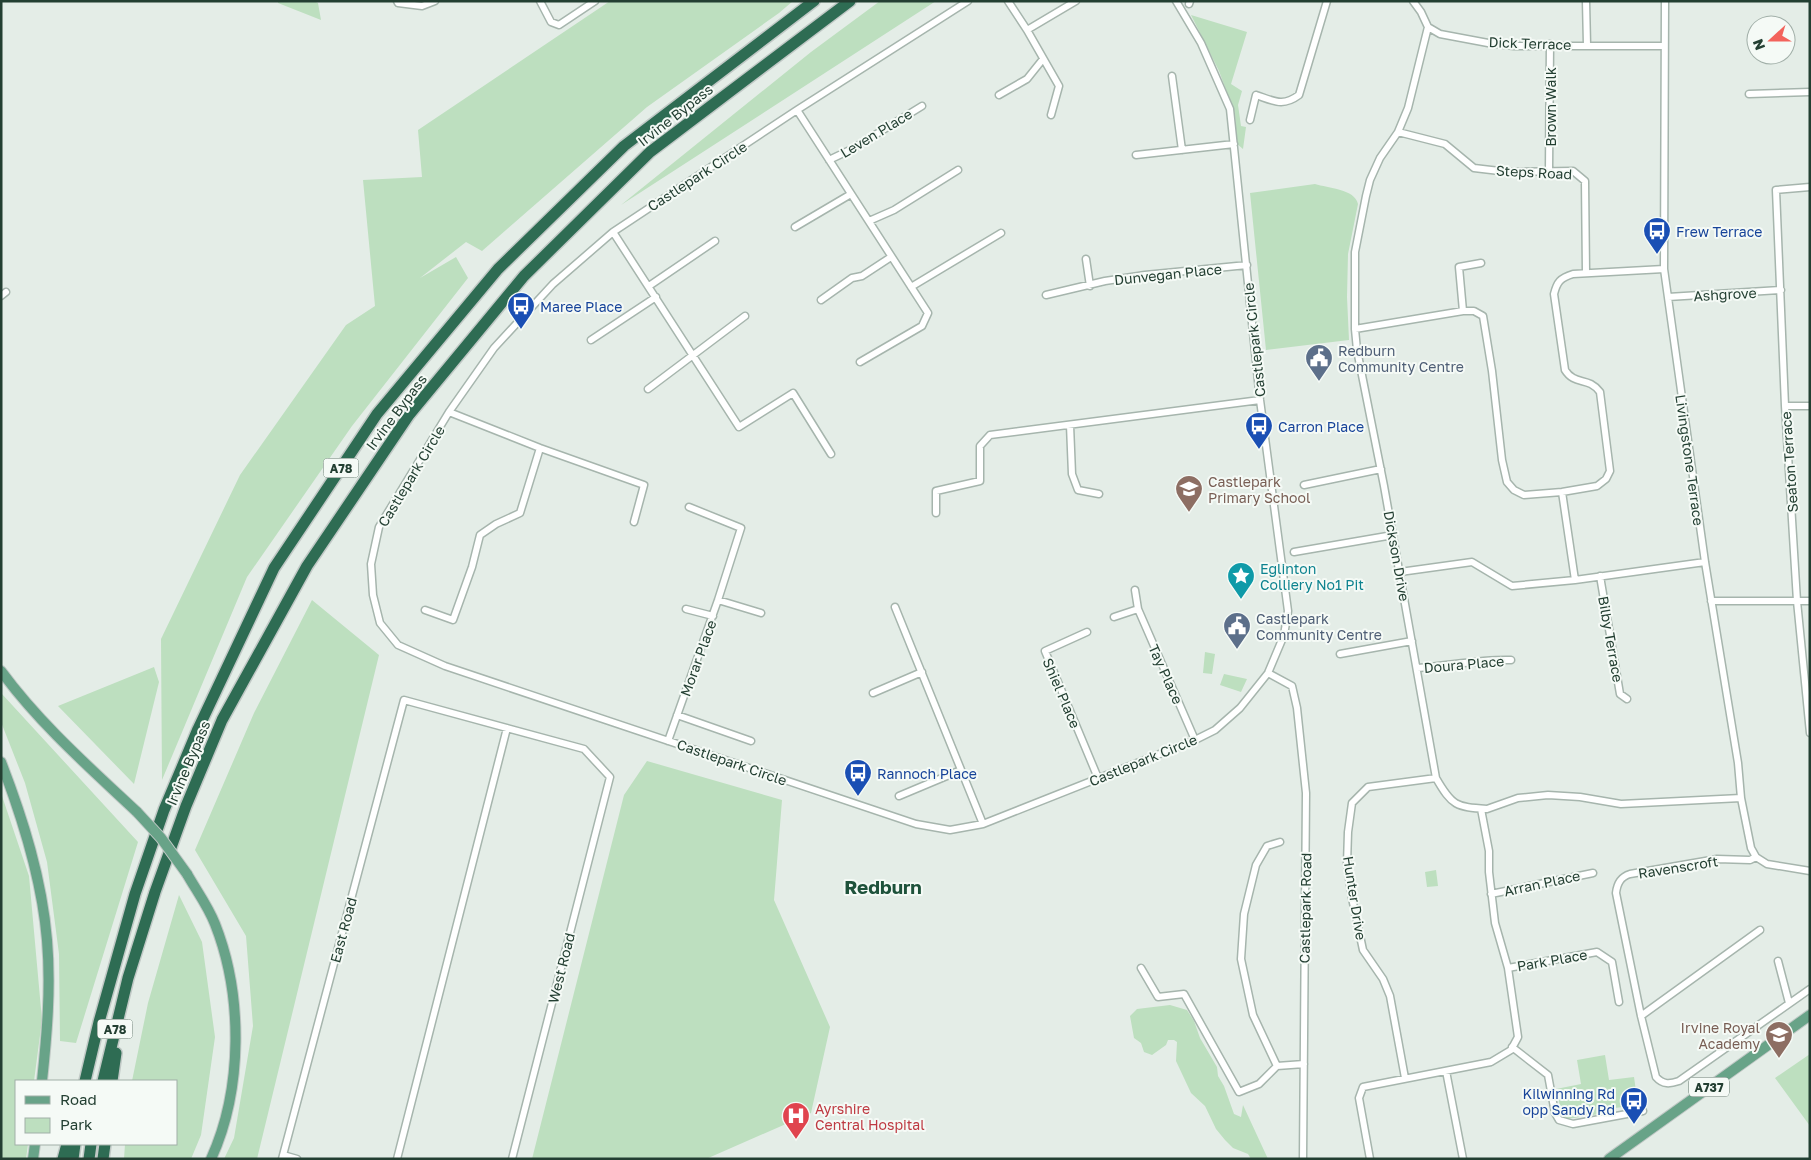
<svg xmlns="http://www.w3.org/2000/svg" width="1811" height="1160" font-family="'Golos Text',sans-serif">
  <rect width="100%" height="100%" fill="#e4ede7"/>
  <path fill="#bddfbf" d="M278,1H314L318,3L321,20L278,3Z
    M610,1H793L779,13L647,107L482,251L466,242L420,278L456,257L468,278L352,426L247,577L162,780L161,639L240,475L346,325L375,306L363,180L422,177L418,130Z
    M880,1H936L621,205L811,52Z
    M1191,15L1247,32L1231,84L1242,91L1238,105L1241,126L1246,127L1243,149L1237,144L1235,114L1219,71Z
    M1315,184C1328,188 1355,189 1358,204L1348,254L1347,297L1349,340L1266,350L1250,193Z
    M312,600L379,655L257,1159H224L234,1138L253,1026L246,936L195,850L254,713Z
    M1205,652L1215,654L1212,674L1203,673Z
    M154,667L159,682L134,784L58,706Z
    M1224,674L1247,679L1241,692L1220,685Z
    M2,694L138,842L76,1043L60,1041L59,954L47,862L25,783L1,722Z
    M647,761L782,800L774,900L830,1027L811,1113L706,1159H532L624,795Z
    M1,793L29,876L42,1020L34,1081H16V1144H28L26,1159H1Z
    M1436,870L1438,886L1427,887L1425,872Z
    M179,895L202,942L215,1037L201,1135L191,1159H124L125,1144H176V1081H132L148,1003Z
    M1170,1005L1187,1010L1194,1021L1200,1038L1217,1067L1218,1076L1224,1086L1234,1114L1241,1117L1243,1105L1268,1159H1251L1248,1154L1233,1148L1225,1140L1216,1129L1205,1106L1191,1093L1176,1061L1177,1042L1174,1040H1168L1166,1045L1152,1055L1144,1052L1141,1043L1134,1038L1130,1016L1137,1009Z
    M1810,1054V1126L1775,1078Z
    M1605,1055L1609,1080L1634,1077L1638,1105L1615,1108L1612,1112L1567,1119L1562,1114L1556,1089L1581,1084L1577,1060Z"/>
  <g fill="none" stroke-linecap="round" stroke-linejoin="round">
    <defs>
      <path id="street" d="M397,1L398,3L422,6L435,1
        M540,1L551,22L559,25L595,1
        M968,1L797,110L613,232L553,284L494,348L449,412L379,527L371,564L373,595L380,623L398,645L445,666L916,824L950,830L983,824L1195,740L1215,730L1240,708L1268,673L1284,635L1288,611L1260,400L1230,109L1201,43L1176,1
        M1008,1L1027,30L1059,86L1051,115
        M1413,1L1421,12L1428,27L1440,34L1488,43L1514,46H1664
        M1586,1L1587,45
        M1665,1L1664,269L1705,562L1738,763L1741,798L1751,848L1756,857L1767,864L1810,871
        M1189,4L1190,1
        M1428,27L1408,108L1398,132L1380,158L1370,180L1366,196L1355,252V329L1357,350L1384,486L1436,778C1452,806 1456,807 1487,809L1518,798L1548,795L1580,797L1621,804L1741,798
        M1027,30L1076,1
        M1172,76L1182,150
        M1749,94L1810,92
        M999,95L1027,79L1043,59
        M797,110L928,313L922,326L860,362
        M1250,120L1256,95C1274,101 1283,107 1299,95L1327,1
        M1398,132L1445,144L1474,168L1508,172L1573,171L1585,181L1586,273
        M1136,155L1234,144
        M829,160L852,149L922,106
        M1549,170L1550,44
        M1810,187L1776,190L1785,406L1797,601L1810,733
        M869,221L894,210L958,170
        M795,227L851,194
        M613,232L739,427L793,393L831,454
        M1086,259L1090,286
        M649,286L715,241
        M911,287L1001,233
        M1046,295L1105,281L1145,275L1247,265
        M1,296L6,292
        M1668,297L1781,290
        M821,300L852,278L862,276L891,257
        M1463,311L1459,267L1481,263
        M1355,329L1463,311H1474L1483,316L1492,371L1502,460L1507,482L1514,490L1524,495L1562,492L1597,486L1606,479L1610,471L1600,392C1588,376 1575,386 1565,370L1554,294C1557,282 1560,278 1573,274L1664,269
        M591,340L656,297
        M648,389L745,316
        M1785,406H1810
        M449,412L540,448L644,485L634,522
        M1070,425L1072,474L1078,490L1099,494
        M1304,485L1381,469
        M1562,492L1575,580
        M936,513V491L980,481V446L990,435L1260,400
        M1294,552L1393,535
        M1400,572L1472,562L1512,586L1575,580L1705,562
        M1600,576L1620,694L1627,699
        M1135,590L1138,609L1195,740
        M718,600L761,613
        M1711,601H1810
        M895,607L983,824
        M686,609L713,616
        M425,610L453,620L472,567L480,535L496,524L520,513L540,448
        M1114,617L1138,609
        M1087,632L1045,651L1098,778
        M1340,654L1412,641
        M1417,668C1448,666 1480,659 1511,660
        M1268,673L1292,686L1297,708L1306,793L1303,1159
        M873,693L922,672
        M677,715L751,741
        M668,741L718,600L741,528L689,507
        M899,796L961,770
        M1280,842L1267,846L1256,865L1244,914L1241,959L1253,1015L1277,1066L1304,1064
        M1756,857L1750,860L1717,859L1630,874C1620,877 1617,884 1616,893L1641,1016L1656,1077C1663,1085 1670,1084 1679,1081L1810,989
        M1491,894L1593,873
        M1778,961L1789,1003
        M1141,968L1158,997L1184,994L1239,1092L1259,1084L1277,1066
        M1508,968L1597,952L1612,962L1619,1002
        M1641,1016L1760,930
        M1512,1047L1548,1075L1555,1113L1559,1120L1573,1124L1643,1111
        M1446,1071L1463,1159
        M1405,1078L1390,996L1383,979L1363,950L1352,898L1347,864L1348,832L1352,803L1368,787L1436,778
        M283,1155L297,1159
        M282,1159L404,700L584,749L610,777L512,1159
        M397,1159L507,728
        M1370,1159L1359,1098L1363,1087L1491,1062L1511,1050L1518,1037L1508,968L1495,923L1489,872V851L1481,809"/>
      <path id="primary" d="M1,671C40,724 89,767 137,812
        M1,762C23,819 42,879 47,940C51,987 47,1034 42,1081
        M187,874C196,890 208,906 215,924C243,995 243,1089 211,1159
        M33,1159L35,1144
        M1609,1159L1810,1015"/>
      <path id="highway" d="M85,1081L99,1022L135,894L164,810L198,729L274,568L377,414L498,269L624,146L814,1
        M103,1081L128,978L155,892L186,806L222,720L307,566L409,415L524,276L650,152L850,1
        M112,1081L116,1053
        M63,1159L67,1144
        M73,1159L75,1144
        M89,1159L91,1144
        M103,1159L105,1144"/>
    </defs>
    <use href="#street" stroke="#a6b5ad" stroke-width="9"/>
    <use href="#primary" stroke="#c1c9c6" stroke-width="12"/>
    <use href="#highway" stroke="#c1c9c6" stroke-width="14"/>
    <use href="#street" stroke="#fff" stroke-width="6"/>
    <use href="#primary" stroke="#68a388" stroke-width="10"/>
    <use href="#highway" stroke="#2e6c53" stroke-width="11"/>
    <defs>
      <path id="primary-bridge" d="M137,812L161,838L187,874"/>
    </defs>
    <use href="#primary-bridge" stroke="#c1c9c6" stroke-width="12" stroke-linecap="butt"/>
    <use href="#primary-bridge" stroke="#68a388" stroke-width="10"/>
  </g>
  <defs>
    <symbol id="bus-pin" viewBox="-11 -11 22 30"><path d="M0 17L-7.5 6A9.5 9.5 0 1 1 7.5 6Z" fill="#1a4fb4" stroke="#f5faf6"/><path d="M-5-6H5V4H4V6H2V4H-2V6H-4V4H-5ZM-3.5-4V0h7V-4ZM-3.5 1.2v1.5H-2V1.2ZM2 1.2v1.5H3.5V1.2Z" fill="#fff"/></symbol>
    <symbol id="civic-pin" viewBox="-11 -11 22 30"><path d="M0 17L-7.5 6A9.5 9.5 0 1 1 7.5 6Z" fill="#5c6f8a" stroke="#f5faf6"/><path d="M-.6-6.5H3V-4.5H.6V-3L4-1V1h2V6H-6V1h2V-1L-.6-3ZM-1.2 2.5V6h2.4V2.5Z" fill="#fff"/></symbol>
    <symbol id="school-pin" viewBox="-11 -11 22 30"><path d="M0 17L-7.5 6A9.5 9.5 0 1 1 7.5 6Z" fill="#8d6e63" stroke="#f5faf6"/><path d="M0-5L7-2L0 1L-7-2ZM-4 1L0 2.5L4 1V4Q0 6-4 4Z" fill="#fff"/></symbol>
    <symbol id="sight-pin" viewBox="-11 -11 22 30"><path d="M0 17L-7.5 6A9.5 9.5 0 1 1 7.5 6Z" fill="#0f9aa8" stroke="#f5faf6"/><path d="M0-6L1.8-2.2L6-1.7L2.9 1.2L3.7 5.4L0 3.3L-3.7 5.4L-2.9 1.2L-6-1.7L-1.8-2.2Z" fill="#fff"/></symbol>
    <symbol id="hospital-pin" viewBox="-11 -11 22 30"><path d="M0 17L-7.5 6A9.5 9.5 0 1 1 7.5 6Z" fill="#e0444e" stroke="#f5faf6"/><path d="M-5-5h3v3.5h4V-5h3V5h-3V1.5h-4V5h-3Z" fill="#fff"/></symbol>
  </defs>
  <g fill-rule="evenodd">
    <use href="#bus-pin" x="1641" y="215" width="32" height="43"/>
    <use href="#bus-pin" x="505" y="290" width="32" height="43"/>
    <use href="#civic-pin" x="1303" y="342" width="32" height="43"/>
    <use href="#bus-pin" x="1243" y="410" width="32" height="43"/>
    <use href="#school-pin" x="1173" y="473" width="32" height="43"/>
    <use href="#sight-pin" x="1225" y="560" width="32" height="43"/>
    <use href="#civic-pin" x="1221" y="610" width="32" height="43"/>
    <use href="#bus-pin" x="842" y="757" width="32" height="43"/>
    <use href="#school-pin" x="1763" y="1019" width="32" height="43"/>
    <use href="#bus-pin" x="1618" y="1085" width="32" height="43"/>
    <use href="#hospital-pin" x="780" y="1100" width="32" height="43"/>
  </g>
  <g text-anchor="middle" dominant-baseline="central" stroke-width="4" stroke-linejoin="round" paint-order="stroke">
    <g fill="#f5faf6" stroke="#62776d" stroke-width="1">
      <rect x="323.5" y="458.5" width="35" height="19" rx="4"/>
      <rect x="97.5" y="1019.5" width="35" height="19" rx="4"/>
      <rect x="1689" y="1077.5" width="40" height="19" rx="4"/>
    </g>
    <g font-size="12" font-weight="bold" fill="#233f32">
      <text x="341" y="468">A78</text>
      <text x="115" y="1029">A78</text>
      <text x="1709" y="1087">A737</text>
    </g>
    <g font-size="14" fill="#233f32" stroke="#f5faf6">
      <text transform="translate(1530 43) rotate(2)">Dick Terrace</text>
      <text transform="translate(1550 107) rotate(-90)">Brown Walk</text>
      <text transform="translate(675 115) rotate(-38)">Irvine Bypass</text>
      <text transform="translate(876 133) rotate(-31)">Leven Place</text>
      <text transform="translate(1534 172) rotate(3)">Steps Road</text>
      <text transform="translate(697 176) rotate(-33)">Castlepark Circle</text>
      <text transform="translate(1168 274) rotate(-6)">Dunvegan Place</text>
      <text transform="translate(1725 294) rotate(-3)">Ashgrove</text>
      <text transform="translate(1254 340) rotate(-96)">Castlepark Circle</text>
      <text transform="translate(396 412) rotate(-53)">Irvine Bypass</text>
      <text transform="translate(1690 460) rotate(82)">Livingstone Terrace</text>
      <text transform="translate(1789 462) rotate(-94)">Seaton Terrace</text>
      <text transform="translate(411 476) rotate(-59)">Castlepark Circle</text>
      <text transform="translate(1397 556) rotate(80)">Dickson Drive</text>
      <text transform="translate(1611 639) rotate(80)">Bilby Terrace</text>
      <text transform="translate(698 658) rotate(-70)">Morar Place</text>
      <text transform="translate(1464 664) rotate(-5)">Doura Place</text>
      <text transform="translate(1166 674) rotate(66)">Tay Place</text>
      <text transform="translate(1062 693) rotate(67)">Shiel Place</text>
      <text transform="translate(1143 760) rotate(-22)">Castlepark Circle</text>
      <text transform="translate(732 762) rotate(19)">Castlepark Circle</text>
      <text transform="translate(188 763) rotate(-67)">Irvine Bypass</text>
      <text transform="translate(1678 867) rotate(-9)">Ravenscroft</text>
      <text transform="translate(1542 883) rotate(-12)">Arran Place</text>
      <text transform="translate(1355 898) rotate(81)">Hunter Drive</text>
      <text transform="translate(1305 908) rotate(-89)">Castlepark Road</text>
      <text transform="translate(343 930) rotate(-75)">East Road</text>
      <text transform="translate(1552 960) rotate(-10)">Park Place</text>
      <text transform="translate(561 968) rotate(-76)">West Road</text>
    </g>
    <g font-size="14" fill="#164399" stroke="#f5faf6" text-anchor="start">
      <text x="1676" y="231">Frew Terrace</text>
      <text x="540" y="306">Maree Place</text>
      <text x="1278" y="426">Carron Place</text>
      <text x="877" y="773">Rannoch Place</text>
      <text x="1615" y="1093" text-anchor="end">Kilwinning Rd<tspan x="1615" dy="16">opp Sandy Rd</tspan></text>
    </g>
    <g font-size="14" fill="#4e5e75" stroke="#f5faf6" text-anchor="start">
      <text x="1338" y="350">Redburn<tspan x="1338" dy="16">Community Centre</tspan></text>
      <text x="1256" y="618">Castlepark<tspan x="1256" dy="16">Community Centre</tspan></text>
    </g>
    <g font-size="14" fill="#785e54" stroke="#f5faf6" text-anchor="start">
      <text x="1208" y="481">Castlepark<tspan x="1208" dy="16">Primary School</tspan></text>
      <text x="1760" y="1027" text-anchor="end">Irvine Royal<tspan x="1760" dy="16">Academy</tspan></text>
    </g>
    <g font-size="14" fill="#0d838f" stroke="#f5faf6" text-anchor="start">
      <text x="1260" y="568">Eglinton<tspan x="1260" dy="16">Colliery No1 Pit</tspan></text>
    </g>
    <g font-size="14" fill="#be3a42" stroke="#f5faf6" text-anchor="start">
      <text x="815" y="1108">Ayrshire<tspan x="815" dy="16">Central Hospital</tspan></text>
    </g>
    <g font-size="19" font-weight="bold" fill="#1e523b" stroke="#f5faf6">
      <text x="883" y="886">Redburn</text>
    </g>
  </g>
  <rect width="1811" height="1160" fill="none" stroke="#233f32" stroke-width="5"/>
  <rect x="15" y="1080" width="162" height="65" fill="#f5faf6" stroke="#a1afa8"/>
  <rect x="25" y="1096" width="25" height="8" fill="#68a388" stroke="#a1afa8"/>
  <text x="60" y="1105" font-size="15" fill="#233f32">Road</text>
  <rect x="25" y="1118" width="25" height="15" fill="#bddfbf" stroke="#a1afa8"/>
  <text x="60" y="1130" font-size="15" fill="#233f32">Park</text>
  <g transform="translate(1771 40) rotate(249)"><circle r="24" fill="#f5faf6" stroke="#a1afa8"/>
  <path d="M0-4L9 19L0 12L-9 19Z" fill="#f3635c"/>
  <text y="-8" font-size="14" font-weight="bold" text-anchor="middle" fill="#233f32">N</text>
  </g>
</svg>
